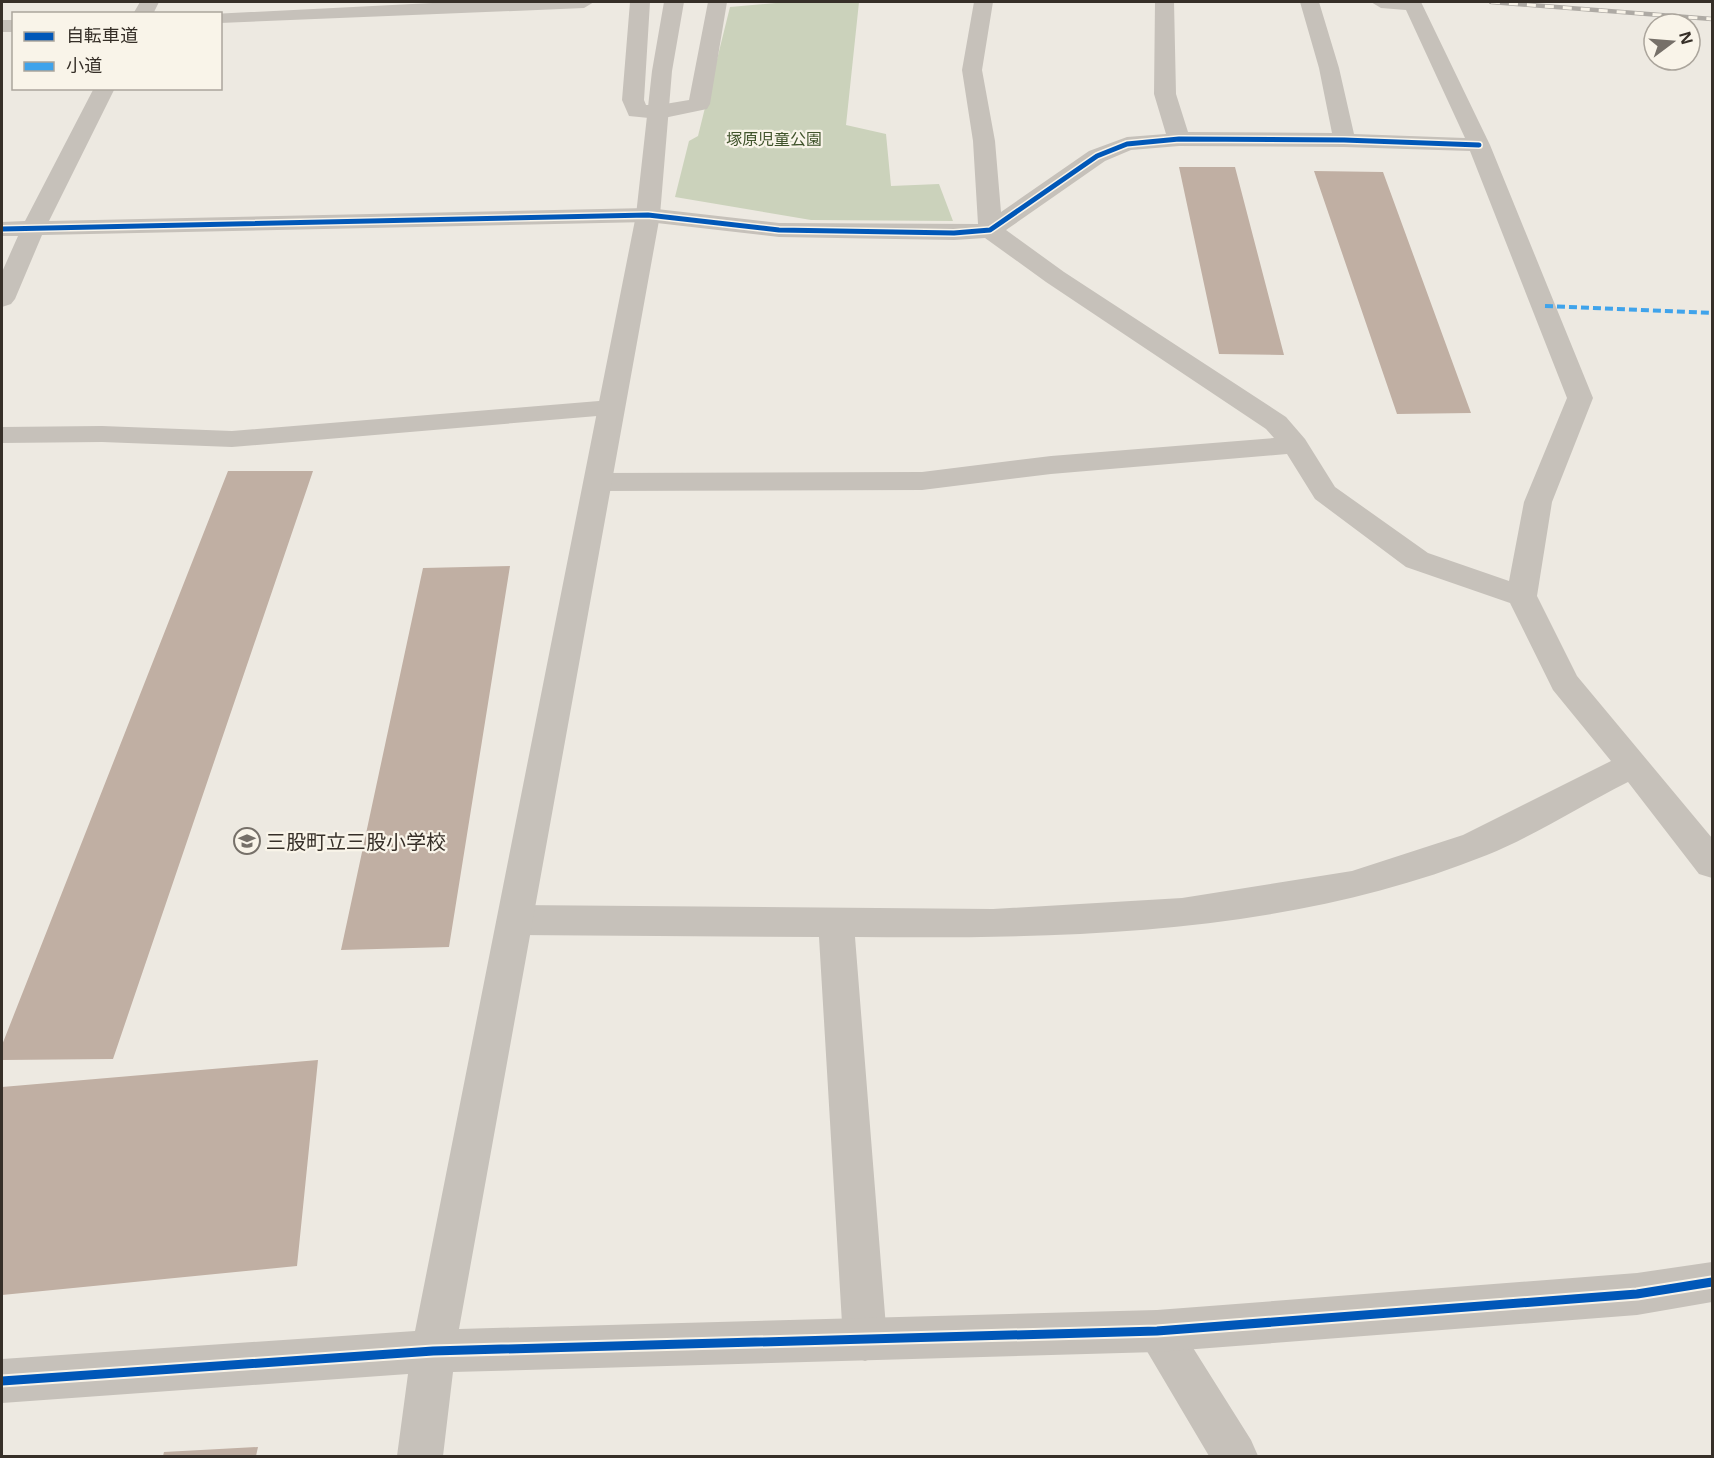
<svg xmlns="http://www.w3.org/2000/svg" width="1714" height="1458" font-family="'Noto Sans','Noto Sans JP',sans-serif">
  <rect width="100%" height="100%" fill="#ede9e1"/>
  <path fill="#cbd2bb" d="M787,2H859L846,125L886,134L891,186L939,184L953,221L811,220L675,197L689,141L698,136L730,7Z"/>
  <path fill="#c0afa3" d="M1179,167H1235L1284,355L1219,354Z
    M1314,171L1383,172L1471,413L1397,414Z
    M228,471H313L113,1059L2,1060V1045Z
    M510,566L449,947L341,950L423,568Z
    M318,1060L297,1266L2,1295V1087Z
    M258,1447L256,1456H163L164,1452Z"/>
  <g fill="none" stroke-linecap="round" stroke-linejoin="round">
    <path fill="#c6c1ba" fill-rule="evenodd" d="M140,2H159L153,14H133Z
      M452,2H594L584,8L220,23V14H212Z
      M630,2H650L644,100L646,105H659L689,100L708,2H727L710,104L707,109L659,119L629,116L622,100Z
      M974,2H993L982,70L995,141L1001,212L1089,151L1127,137L1166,134L1154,94L1155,2H1174L1176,94L1188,132L1332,133L1319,68L1300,2H1319L1339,68L1354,134L1465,138L1406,10L1381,8L1371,2H1421L1490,145L1593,398L1552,502L1537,596L1577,676L1712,838V878L1699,874L1628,782C1582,805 1534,836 1487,855C1288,935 1066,939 855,937L887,1340L881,1355L865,1361L849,1355L843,1340L819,937L515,935L502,930L497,920L502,910L515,905L993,909L1182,898L1352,871L1463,835L1611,761L1553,690L1510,603L1406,567L1315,499L1287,454L1051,474L922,490L598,491L588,488L584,482L588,476L598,473L922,472L1051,456L1274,438L1266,429L1046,282L985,238L954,240L779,237L648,222L42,235L15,299L11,304L2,307V272L18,236H2V222L25,221L94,88H115L49,221L648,208L779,223L978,224L973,141L962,70ZM1179,146L1344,147L1470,151L1567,398L1524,502L1509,581L1428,553L1335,487L1305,439L1286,417L1064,272L1006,230L1105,161L1131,150Z
      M2,20H14V32H2Z
      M611,400L621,402L625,408L621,414L232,447L102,442L2,443V427L102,426L232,431Z
      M1157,1310L1173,1316L1251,1440L1258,1456H1209L1135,1331L1141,1316Z"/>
    <path fill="#c6c1ba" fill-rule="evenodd" d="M664,2H684L672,71L660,215L459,1329L1157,1310L1637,1273L1712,1262V1302L1637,1315L1157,1352L453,1372L443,1456H397L408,1374L2,1403V1359L415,1331L636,215L652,71Z"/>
    <defs>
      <path id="rail" d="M1491,2L1712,19"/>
    </defs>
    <use href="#rail" stroke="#aeaaa4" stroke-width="4.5"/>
    <use href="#rail" stroke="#f9f4e9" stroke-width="3" stroke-dasharray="9" stroke-linecap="butt"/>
    <path stroke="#3fa3eb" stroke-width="4" stroke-dasharray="8 4" stroke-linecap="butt" d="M1545,306L1712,313"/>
    <defs>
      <path id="cycleway-far1" d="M2,229L648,215L779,230L954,233L990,230L1097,156L1127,144L1179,139L1344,140L1479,145"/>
      <path id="cycleway" d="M2,1381L433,1351L1157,1331L1637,1294L1712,1282"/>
    </defs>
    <use href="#cycleway-far1" stroke="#f9f4e9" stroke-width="8"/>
    <use href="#cycleway" stroke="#f9f4e9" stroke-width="13"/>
    <use href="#cycleway-far1" stroke="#0057b8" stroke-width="5"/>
    <use href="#cycleway" stroke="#0057b8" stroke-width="9"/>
  </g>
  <defs>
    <symbol id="school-ring" viewBox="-11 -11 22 22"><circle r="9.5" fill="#f9f4e9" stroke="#767069" stroke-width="1.5"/><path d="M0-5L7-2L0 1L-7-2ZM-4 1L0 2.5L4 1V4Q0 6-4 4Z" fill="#767069"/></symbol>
  </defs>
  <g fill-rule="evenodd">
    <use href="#school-ring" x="232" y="826" width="30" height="30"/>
  </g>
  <g text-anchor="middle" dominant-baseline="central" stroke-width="4.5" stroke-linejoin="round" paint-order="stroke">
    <g font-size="16" fill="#41542c" stroke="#f9f4e9">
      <text x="774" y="139">塚原児童公園</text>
    </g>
    <g font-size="20" fill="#362f28" stroke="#f9f4e9" text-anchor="start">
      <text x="266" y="841">三股町立三股小学校</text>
    </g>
  </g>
  <rect width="1714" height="1458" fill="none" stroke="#362f28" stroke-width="6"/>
  <rect x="12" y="12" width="210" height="78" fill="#f9f4e9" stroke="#aba59c" stroke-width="1.5"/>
  <rect x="24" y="32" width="30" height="9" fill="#0057b8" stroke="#aba59c" stroke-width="1.5"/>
  <text x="66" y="42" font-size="18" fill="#362f28">自転車道</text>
  <rect x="24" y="62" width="30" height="9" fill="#3fa3eb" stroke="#aba59c" stroke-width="1.5"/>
  <text x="66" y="72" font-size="18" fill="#362f28">小道</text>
  <g transform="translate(1672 42) rotate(74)"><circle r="28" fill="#f9f4e9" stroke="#aba59c" stroke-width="1.5"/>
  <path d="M0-4.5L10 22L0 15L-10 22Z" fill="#767069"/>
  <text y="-9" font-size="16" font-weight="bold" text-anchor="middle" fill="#362f28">N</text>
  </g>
</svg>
